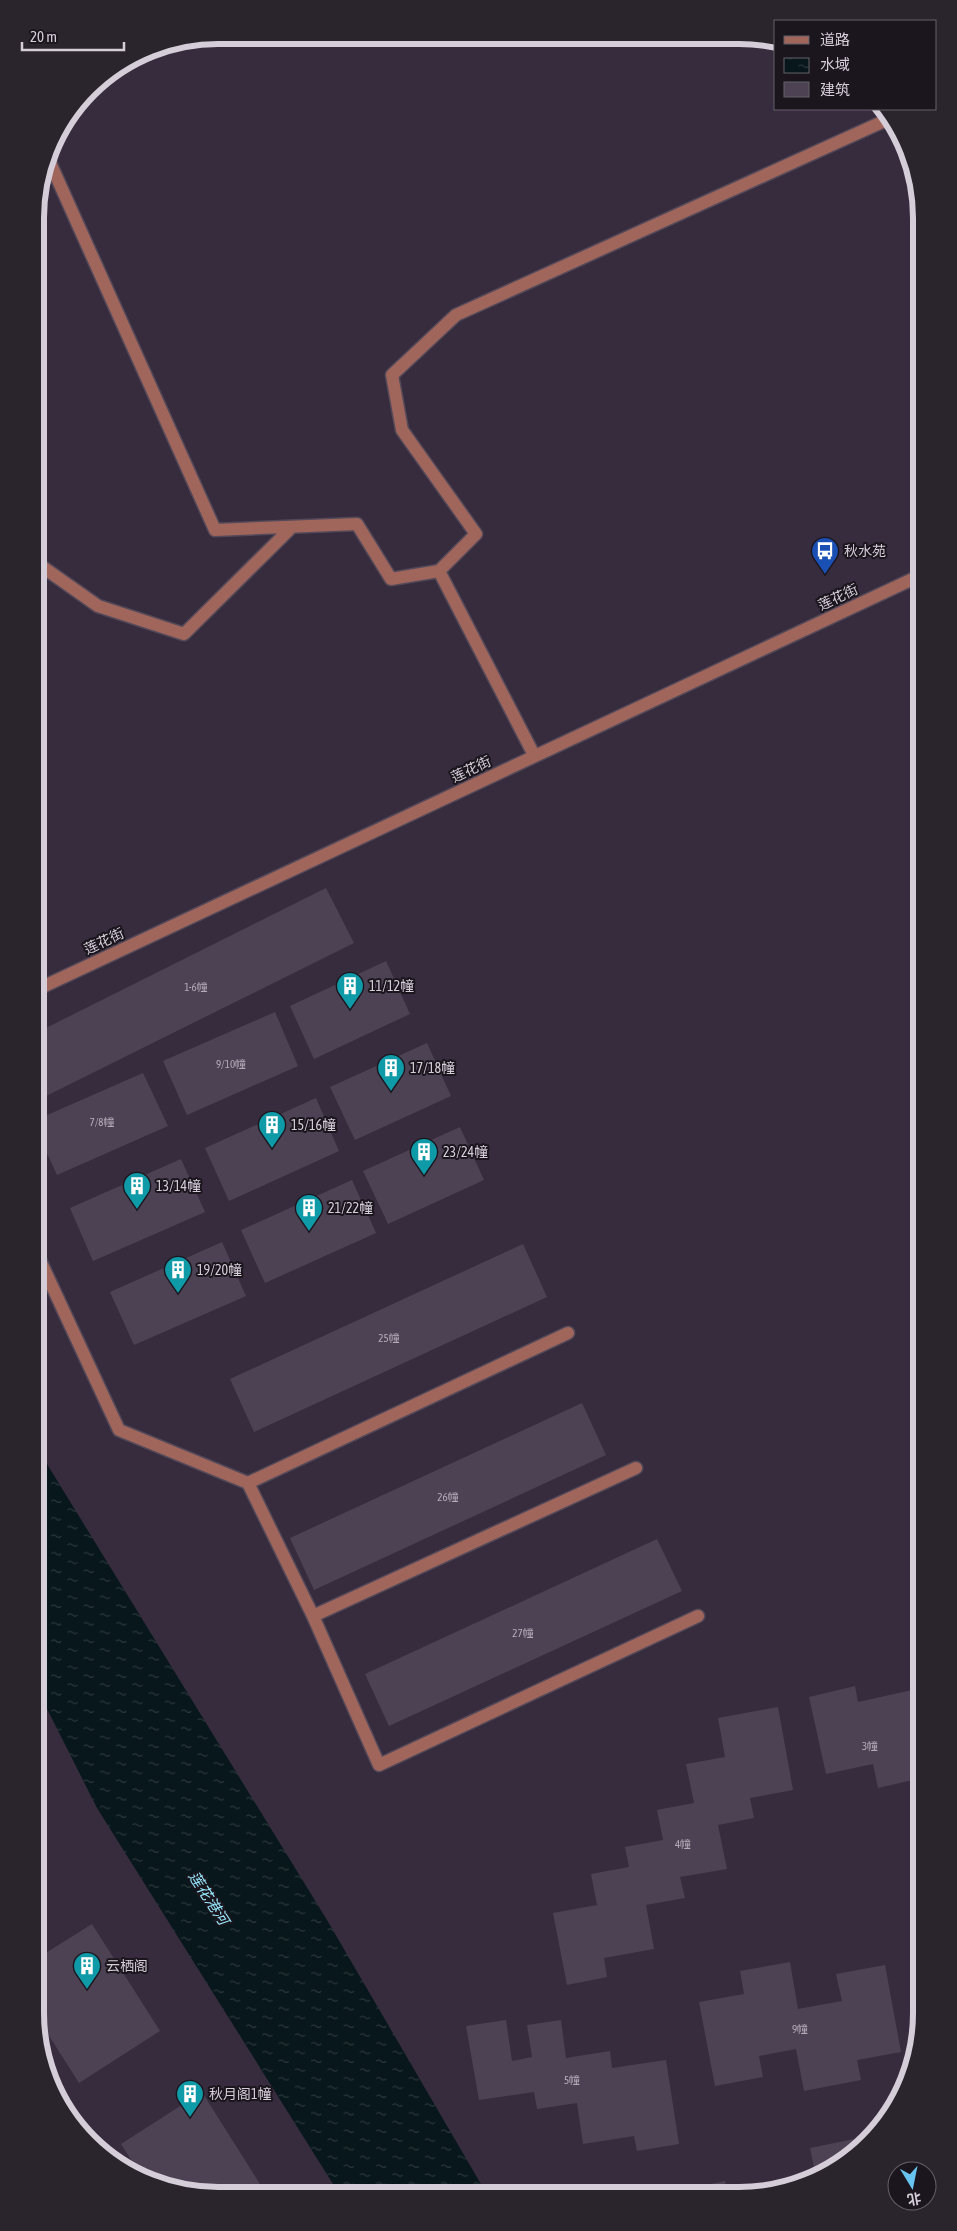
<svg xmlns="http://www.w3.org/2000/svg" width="957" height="2231" font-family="'Asap Condensed','Noto Sans SC',sans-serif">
  <defs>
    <pattern id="water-ripples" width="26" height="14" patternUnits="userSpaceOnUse" patternTransform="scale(1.25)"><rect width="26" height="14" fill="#08171b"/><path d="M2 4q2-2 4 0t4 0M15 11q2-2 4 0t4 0" fill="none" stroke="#2b383c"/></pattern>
  </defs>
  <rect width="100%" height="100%" fill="#372c3d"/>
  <path fill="url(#water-ripples)" d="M39,1451L327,1920L485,2191L338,2192L97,1808L40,1695Z"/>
  <path fill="#4d4254" d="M326,888L354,943L38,1100V1032Z
    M386,961L410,1014L314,1059L290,1006Z
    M275,1012L298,1066L187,1115L163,1061Z
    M427,1043L451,1096L355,1140L330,1087Z
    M143,1073L168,1126L57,1175L38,1134V1119Z
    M316,1098L339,1151L229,1201L205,1148Z
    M460,1127L484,1180L388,1224L363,1171Z
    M181,1159L205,1212L93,1261L70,1208Z
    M352,1180L376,1233L265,1283L241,1230Z
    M222,1242L246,1296L134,1345L110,1292Z
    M523,1244L547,1297L254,1432L230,1379Z
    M582,1403L606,1455L314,1590L290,1538Z
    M657,1539L682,1591L389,1726L365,1674Z
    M855,1686L858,1702L912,1690L921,1728V1791L917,1779L878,1788L873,1764L826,1774L809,1697Z
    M778,1707L793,1790L750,1798L754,1818L718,1825L727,1869L680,1877L685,1898L646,1905L654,1949L604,1958L607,1977L567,1985L553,1913L597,1905L591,1874L629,1867L625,1847L663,1840L657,1810L694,1803L686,1764L725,1757L718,1718Z
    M921,1919V1952H920L915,1920Z
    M92,1924L160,2031L79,2083L41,2023V1956Z
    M790,1962L798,2009L842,2001L836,1974L885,1965L901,2052L857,2060L861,2080L804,2091L796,2049L759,2056L763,2077L715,2086L699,2002L744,1994L740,1971Z
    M506,2020L512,2061L532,2057L527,2025L561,2020L566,2058L610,2051L612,2068L666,2060L679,2144L637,2151L634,2136L583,2144L577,2103L537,2109L534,2092L479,2100L466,2026Z
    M202,2092L265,2192L182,2193L143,2179L121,2144Z
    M854,2139L856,2151L841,2165L816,2177L810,2148Z
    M725,2181L727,2190H687V2189Z"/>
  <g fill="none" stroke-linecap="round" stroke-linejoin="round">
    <defs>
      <path id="minor" d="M48,158L215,530L357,524L391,579L439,571L476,534L402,430L392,375L456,315L891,118
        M37,563L98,606L184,634L292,527
        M439,571L534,755
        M38,989L917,577
        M39,1258L119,1430L248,1483L313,1616L379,1765L698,1616
        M248,1483L568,1333
        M313,1616L636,1468"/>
    </defs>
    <use href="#minor" stroke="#534959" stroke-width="15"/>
    <use href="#minor" stroke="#a0655b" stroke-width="12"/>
  </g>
  <defs>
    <symbol id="bus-pin" viewBox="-11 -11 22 30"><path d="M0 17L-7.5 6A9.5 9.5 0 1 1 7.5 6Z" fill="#1a4fb4" stroke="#1b161e"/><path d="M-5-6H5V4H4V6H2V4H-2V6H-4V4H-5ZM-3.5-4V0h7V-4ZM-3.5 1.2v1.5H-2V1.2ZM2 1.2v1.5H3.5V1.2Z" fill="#fff"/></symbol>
    <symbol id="building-pin" viewBox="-11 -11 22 30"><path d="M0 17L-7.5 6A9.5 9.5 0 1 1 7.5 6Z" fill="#0f9aa8" stroke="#1b161e"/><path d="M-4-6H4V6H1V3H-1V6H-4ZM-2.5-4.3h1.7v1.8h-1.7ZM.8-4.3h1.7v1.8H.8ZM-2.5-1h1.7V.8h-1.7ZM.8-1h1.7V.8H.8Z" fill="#fff"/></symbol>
  </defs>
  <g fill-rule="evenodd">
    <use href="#bus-pin" x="809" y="535" width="32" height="43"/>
    <use href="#building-pin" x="334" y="970" width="32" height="43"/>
    <use href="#building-pin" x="375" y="1052" width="32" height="43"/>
    <use href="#building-pin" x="256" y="1109" width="32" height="43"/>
    <use href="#building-pin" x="408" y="1136" width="32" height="43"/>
    <use href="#building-pin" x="121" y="1170" width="32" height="43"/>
    <use href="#building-pin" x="293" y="1192" width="32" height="43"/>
    <use href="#building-pin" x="162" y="1254" width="32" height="43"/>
    <use href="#building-pin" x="71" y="1950" width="32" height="43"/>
    <use href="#building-pin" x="174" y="2078" width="32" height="43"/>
  </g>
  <g text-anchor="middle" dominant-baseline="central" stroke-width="4" stroke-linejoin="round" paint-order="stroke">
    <g font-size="11" fill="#b3abb8">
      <text x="196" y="987">1-6幢</text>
      <text x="231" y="1064">9/10幢</text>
      <text x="102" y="1122">7/8幢</text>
      <text x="389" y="1338">25幢</text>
      <text x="448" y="1497">26幢</text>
      <text x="523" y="1633">27幢</text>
      <text x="870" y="1746">3幢</text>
      <text x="683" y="1844">4幢</text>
      <text x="800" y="2029">9幢</text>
      <text x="572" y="2080">5幢</text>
    </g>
    <g font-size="14" fill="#d5ced9" stroke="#1b161e" text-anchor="start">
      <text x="844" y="551">秋水苑</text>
      <text x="369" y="986">11/12幢</text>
      <text x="410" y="1068">17/18幢</text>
      <text x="291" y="1125">15/16幢</text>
      <text x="443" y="1152">23/24幢</text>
      <text x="156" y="1186">13/14幢</text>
      <text x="328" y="1208">21/22幢</text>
      <text x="197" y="1270">19/20幢</text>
      <text x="106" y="1966">云栖阁</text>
      <text x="209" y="2094">秋月阁1幢</text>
    </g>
    <g font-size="14" fill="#d5ced9" stroke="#1b161e">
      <text transform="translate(838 597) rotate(-25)">莲花街</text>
      <text transform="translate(471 769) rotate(-25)">莲花街</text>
      <text transform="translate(104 941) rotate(-25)">莲花街</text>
    </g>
    <g font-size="15" font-style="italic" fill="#95e8fd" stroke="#1b161e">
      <text transform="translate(209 1898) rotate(57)">莲花港河</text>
    </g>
  </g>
  <path d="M0 0H957V2231H0ZM218 44H739A174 174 0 0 1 913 218V2013A174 174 0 0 1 739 2187H218A174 174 0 0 1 44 2013V218A174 174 0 0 1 218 44Z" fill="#2a252d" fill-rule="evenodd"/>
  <path fill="none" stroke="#d5ced9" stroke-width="6" d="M218 44H739A174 174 0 0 1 913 218V2013A174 174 0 0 1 739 2187H218A174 174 0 0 1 44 2013V218A174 174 0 0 1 218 44Z"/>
  <rect x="774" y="20" width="162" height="90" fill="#1b161e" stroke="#656069"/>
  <rect x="784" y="36" width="25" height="8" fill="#a0655b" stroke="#656069"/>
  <text x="820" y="45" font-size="15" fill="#d5ced9">道路</text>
  <rect x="784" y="58" width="25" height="15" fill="url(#water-ripples)" stroke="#656069"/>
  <text x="820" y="70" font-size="15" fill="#d5ced9">水域</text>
  <rect x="784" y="82" width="25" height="15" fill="#4d4254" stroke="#656069"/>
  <text x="820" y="95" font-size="15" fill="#d5ced9">建筑</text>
  <g transform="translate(912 2186) rotate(170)"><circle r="24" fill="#1b161e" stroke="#656069"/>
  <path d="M0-4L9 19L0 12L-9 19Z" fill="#68c4f0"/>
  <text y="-8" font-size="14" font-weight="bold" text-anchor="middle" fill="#d5ced9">北</text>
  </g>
  <path d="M22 42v8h102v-8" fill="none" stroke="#d5ced9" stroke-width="2.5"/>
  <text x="30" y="42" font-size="15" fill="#d5ced9" stroke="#1b161e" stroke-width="4" paint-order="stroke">20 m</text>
</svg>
